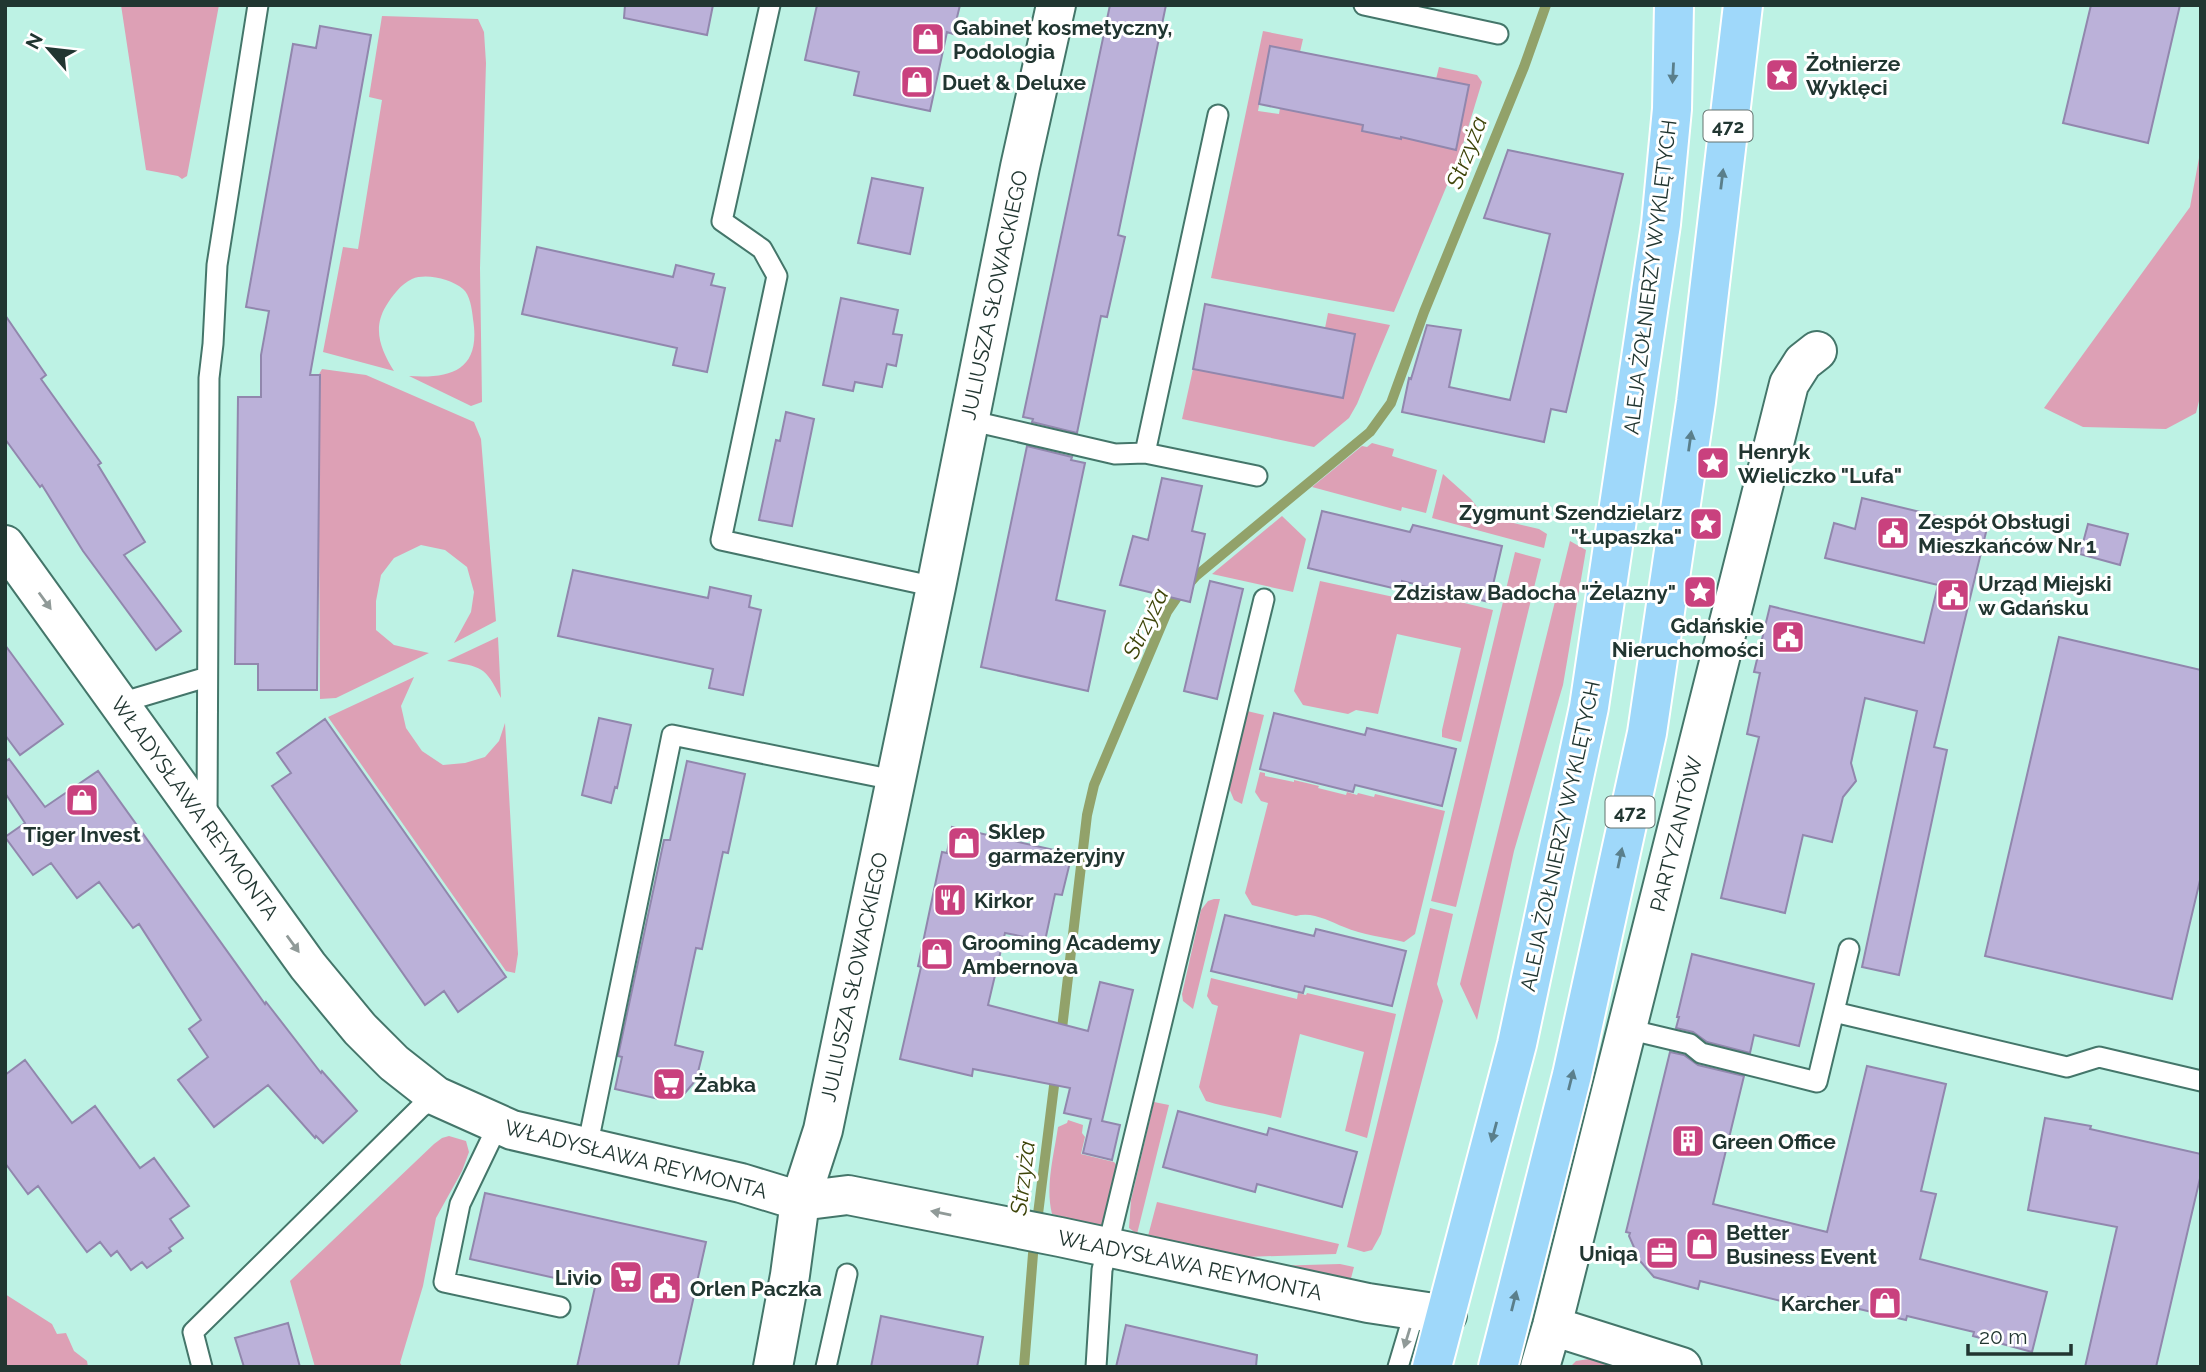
<svg xmlns="http://www.w3.org/2000/svg" width="2206" height="1372" font-family="Raleway,sans-serif">
  <rect width="100%" height="100%" fill="#bdf2e4"/>
  <path fill="#dda0b5" d="M121,5H219L187,176L182,179L178,176L146,170Z
    M382,16L478,19L484,32L486,63L480,268L482,402L471,406L409,376C453,379 481,369 473,319C472,309 470,295 463,289C451,279 426,273 412,279C401,284 392,296 386,306C372,329 381,350 394,371L323,352L343,247L358,249L382,100L369,97Z
    M1263,31L1303,39L1300,52L1270,46L1258,111L1279,114L1280,108L1363,125L1362,131L1400,139L1401,133L1455,150L1469,85L1436,79L1439,67L1477,75L1482,82L1460,154L1394,312L1211,278Z
    M2201,147V393L2196,413L2166,429L2083,427L2044,408L2190,207Z
    M1328,313L1390,325L1357,404L1349,418L1314,447L1182,419L1193,369L1343,398L1355,334L1325,328Z
    M322,369L366,375L474,422L481,439L496,621L454,643L471,612L474,592L467,567L445,550L421,545L394,558L381,575L376,601V630L394,645L429,653L336,698L320,699L318,376Z
    M1372,443L1394,449L1392,456L1437,470L1426,513L1402,507L1401,511L1312,487L1362,446L1367,447Z
    M1443,474L1471,499L1484,516L1539,529L1547,534L1544,548L1432,518Z
    M1282,516L1306,539L1293,592L1212,574Z
    M1570,541L1586,550L1563,685L1514,851L1477,1020L1460,984Z
    M1515,552L1541,559L1456,907L1431,901Z
    M1320,581L1403,599L1407,589L1493,610L1461,742L1442,737V730L1461,648L1397,634L1378,714L1356,710L1348,714L1303,705L1294,691Z
    M498,637L501,698C485,666 482,667 447,661Z
    M414,677L401,706L406,728L422,751L443,765L465,763L485,757L499,741L505,723L518,954L515,973L506,971L328,717Z
    M1247,711L1264,715L1242,804L1234,800L1229,788Z
    M1260,772L1265,773V776L1294,782V780L1319,786L1318,788L1346,795L1347,792L1357,795L1358,793L1374,797L1375,794L1445,811L1415,934L1404,942C1385,937 1362,935 1344,927C1329,921 1312,911 1296,916L1252,905L1245,893L1268,803L1261,801L1255,792Z
    M1214,899H1220L1193,1009L1183,1001L1182,994L1201,910L1208,901Z
    M1430,908L1453,914L1437,984L1443,1001L1381,1234L1372,1250L1364,1252L1347,1247Z
    M1211,978L1297,999L1298,993L1306,995L1307,993L1396,1014L1367,1138L1345,1131L1364,1052L1300,1034L1281,1118C1256,1111 1231,1109 1206,1101L1199,1087L1218,1006L1212,1004L1207,996Z
    M1154,1102L1169,1105L1137,1234L1129,1228L1131,1200Z
    M1068,1120L1083,1125L1082,1133L1085,1137L1081,1154L1114,1162L1121,1170L1105,1221L1100,1226L1052,1214C1045,1186 1054,1155 1058,1127L1067,1123Z
    M449,1136L466,1141L469,1152L462,1171L436,1218L423,1286L400,1363L403,1367H315L290,1281L434,1144L442,1138Z
    M1157,1202L1339,1244L1336,1254L1245,1257L1148,1236Z
    M1340,1264L1354,1267L1350,1282L1269,1266Z
    M5,1294L52,1324L57,1334L66,1333L74,1351L87,1361L88,1367H5Z
    M1595,1358L1626,1367H1570L1576,1361Z"/>
  <g fill="none" stroke-linecap="round" stroke-linejoin="round">
    <path stroke="#92a26a" stroke-width="10" d="M1061,1037L1087,815L1094,785L1167,612L1178,596L1196,576L1370,432L1391,403L1424,312L1524,67L1546,5
      M1024,1367L1033,1254L1056,1070"/>
  </g>
  <path fill="#bbb1d9" stroke="#9187ad" stroke-width="2" d="M625,5H713L707,35L624,18Z
    M817,5H960L953,34L947,32L930,111L854,95L859,72L805,60Z
    M1110,5H1166L1118,235L1125,237L1107,317L1101,316L1077,433L1032,422L1033,419L1023,417Z
    M2091,5H2180L2148,143L2063,123Z
    M320,26L371,35L310,375H320L317,690H258V664H235L238,397H261V355L269,311L246,307L293,44L316,48Z
    M1270,46L1469,85L1456,150L1401,137V139L1362,131L1363,125L1259,104Z
    M1508,150L1623,174L1566,412L1551,409L1544,442L1402,412L1409,378L1411,379L1427,325L1461,330L1449,387L1510,400L1550,234L1484,218Z
    M872,178L923,188L910,254L858,243Z
    M537,247L673,277L676,265L714,274L711,285L725,288L707,372L673,365L677,348L522,314Z
    M841,298L898,310L893,334L902,335L896,366L887,364L882,387L855,382L853,391L823,385Z
    M1205,304L1355,334L1343,398L1193,369Z
    M5,315L46,375L41,379L101,463L98,465L145,542L124,555L181,631L156,650L83,551L42,485L40,487L5,439Z
    M786,412L814,419L792,526L759,520L776,440L780,441Z
    M1027,446L1072,457L1071,460L1085,463L1056,600L1105,611L1088,691L981,667Z
    M1162,478L1202,486L1192,531L1205,534L1190,602L1120,585L1133,536L1148,540Z
    M1862,498L1987,528L1934,747L1947,750L1899,975L1862,967L1917,711L1865,698L1851,763L1856,781L1843,797L1832,842L1803,835L1785,913L1721,898L1759,737L1747,734L1760,673L1754,672L1770,606L1924,643L1938,585L1825,558L1834,523L1855,529Z
    M1322,511L1410,532L1413,525L1502,546L1489,602L1402,581L1401,590L1308,568Z
    M2088,524L2128,534L2120,565L2080,554Z
    M573,570L708,598L710,587L751,596L749,607L761,610L743,695L709,688L713,669L558,636Z
    M1210,581L1243,589L1217,699L1184,691Z
    M2059,637L2201,670V876L2172,999L1985,956Z
    M5,645L63,724L20,755L5,735Z
    M1274,713L1365,735L1367,728L1456,749L1442,806L1355,785L1353,792L1260,769Z
    M599,718L631,725L617,788L615,787L611,803L582,795Z
    M325,719L506,977L458,1012L444,991L425,1005L272,786L291,773L277,753Z
    M9,759L45,807L98,771L265,1004L266,1002L321,1073L322,1071L357,1111L323,1143L316,1136L315,1138L268,1085L214,1127L178,1080L208,1057L189,1029L201,1020L139,924L133,928L99,882L77,898L51,863L33,875L5,837L25,823L5,793V762Z
    M687,761L745,774L728,853L723,852L702,949L696,948L675,1045L703,1052L696,1080L685,1093L672,1099H659L615,1089L622,1057L618,1056L664,840H670Z
    M952,827L1072,854L1062,895L1055,894L1045,941L1005,933L988,1005L1088,1031L1100,982L1133,990L1102,1121L1120,1125L1112,1160L1083,1153L1091,1119L1064,1113L1070,1088L973,1069L972,1076L900,1059L921,967L918,966L942,852L947,853Z
    M1225,915L1314,936L1316,929L1406,951L1392,1006L1305,986L1303,993L1211,971Z
    M1692,954L1814,984L1799,1046L1754,1035L1750,1053L1707,1042L1693,1032L1676,1028L1679,1017H1677Z
    M1670,1052L1684,1055L1698,1065L1744,1076L1713,1204L1827,1232L1867,1066L1946,1084L1921,1191L1936,1194L1920,1259L2047,1292L2032,1352L1973,1336L1974,1332L1907,1316L1906,1320L1808,1297L1805,1307L1700,1281L1698,1289L1654,1277L1640,1261L1629,1236L1630,1233L1626,1232Z
    M25,1060L72,1123L95,1106L140,1168L154,1158L189,1206L170,1219L183,1238L169,1248L171,1251L147,1268L142,1262L131,1270L117,1251L111,1256L100,1242L87,1252L38,1186L28,1194L5,1163V1075Z
    M1178,1111L1267,1135L1269,1128L1357,1152L1342,1207L1257,1184L1255,1192L1163,1167Z
    M2045,1118L2091,1126L2090,1129L2201,1154V1174L2156,1367H2085L2117,1227L2028,1210Z
    M485,1193L706,1242L678,1367H577L595,1287L470,1259Z
    M881,1316L983,1337L977,1367H871Z
    M288,1323L300,1367H244L235,1338Z
    M1126,1325L1257,1355L1256,1367H1116Z"/>
  <g fill="none" stroke-linecap="round" stroke-linejoin="round">
    <defs>
      <path id="service" d="M770,5L722,221L762,249L777,276L721,540L936,587
        M1364,5L1498,34
        M968,420L1115,454L1145,453L1257,476
        M1145,453L1218,115
        M120,703L207,677
        M207,818L209,378L213,344L217,265L258,5
        M1834,1012L2067,1067L2099,1057L2201,1081
        M1627,1029L1690,1044L1701,1053L1817,1082L1849,949
        M498,1125L460,1204L444,1282L560,1307
        M587,1148L672,735L894,780
        M202,1367L193,1332L420,1108L436,1096
        M826,1367L847,1274
        M1096,1367L1102,1270L1264,599
        M1398,1367L1415,1310"/>
      <path id="minor" d="M5,545L308,966L360,1029L394,1063L436,1096L512,1130L741,1183L800,1201L848,1195L1060,1237L1368,1303L1447,1315
        M1552,1326L1682,1367
        M773,1367L790,1275L800,1201L823,1130L936,587L1020,167L1056,5
        M1540,1367L1552,1326L1789,384L1803,362L1817,351"/>
      <path id="primary" d="M1432,1367L1517,1044L1589,707L1661,224L1672,109L1674,5
        M1498,1367L1572,1075L1647,733L1696,402L1743,5"/>
    </defs>
    <use href="#service" stroke="#44766a" stroke-width="23"/>
    <use href="#minor" stroke="#44766a" stroke-width="42"/>
    <use href="#primary" stroke="#fff" stroke-width="42"/>
    <use href="#service" stroke="#fff" stroke-width="19"/>
    <use href="#minor" stroke="#fff" stroke-width="38"/>
    <use href="#primary" stroke="#9fd8fa" stroke-width="38"/>
  </g>
  <defs><path id="oneway-solid" d="M-6-.8H1V-3.2L6.5 0L1 3.2V.8H-6Z" transform="scale(1.75)"/></defs>
  <g fill="#5a7f8b">
    <use href="#oneway-solid" transform="translate(1673 73) rotate(93)"/>
    <use href="#oneway-solid" transform="translate(1722 179) rotate(-83)"/>
    <use href="#oneway-solid" transform="translate(1690 441) rotate(-82)"/>
    <use href="#oneway-solid" transform="translate(1620 858) rotate(-78)"/>
    <use href="#oneway-solid" transform="translate(1571 1080) rotate(-76)"/>
    <use href="#oneway-solid" transform="translate(1494 1132) rotate(105)"/>
    <use href="#oneway-solid" transform="translate(1514 1301) rotate(-76)"/>
  </g>
  <g fill="#909a98">
    <use href="#oneway-solid" transform="translate(45 601) rotate(54)"/>
    <use href="#oneway-solid" transform="translate(293 944) rotate(54)"/>
    <use href="#oneway-solid" transform="translate(941 1213) rotate(-169)"/>
    <use href="#oneway-solid" transform="translate(1407 1338) rotate(107)"/>
  </g>
  <defs>
    <symbol id="shop-square" viewBox="-11 -11 22 22"><rect x="-9" y="-9" width="18" height="18" rx="4" fill="#c9417e" stroke="#fff"/><path d="M-5-2.5h2.3a2.7 3.5 0 0 1 5.4 0H5L5.5 6h-11ZM-1.5-2.5h3a1.5 2.3 0 0 0-3 0Z" fill="#fff"/></symbol>
    <symbol id="sight-square" viewBox="-11 -11 22 22"><rect x="-9" y="-9" width="18" height="18" rx="4" fill="#c9417e" stroke="#fff"/><path d="M0-6L1.8-2.2L6-1.7L2.9 1.2L3.7 5.4L0 3.3L-3.7 5.4L-2.9 1.2L-6-1.7L-1.8-2.2Z" fill="#fff"/></symbol>
    <symbol id="civic-square" viewBox="-11 -11 22 22"><rect x="-9" y="-9" width="18" height="18" rx="4" fill="#c9417e" stroke="#fff"/><path d="M-.6-6.5H3V-4.5H.6V-3L4-1V1h2V6H-6V1h2V-1L-.6-3ZM-1.2 2.5V6h2.4V2.5Z" fill="#fff"/></symbol>
    <symbol id="restaurant-square" viewBox="-11 -11 22 22"><rect x="-9" y="-9" width="18" height="18" rx="4" fill="#c9417e" stroke="#fff"/><path d="M-5-6h1v4h1v-4h1v4h1v-4h1v5L-1.5 .5V6h-2V.5L-5-1ZM5-6V6H3V1.5H1.5Q1.5-4 5-6Z" fill="#fff"/></symbol>
    <symbol id="supermarket-square" viewBox="-11 -11 22 22"><rect x="-9" y="-9" width="18" height="18" rx="4" fill="#c9417e" stroke="#fff"/><path d="M-6-5.5h2.5l.6 2H6L4.5 2H-2.5L-4.4-4H-6ZM-1.5 3.2a1.3 1.3 0 1 0 .1 0ZM3 3.2a1.3 1.3 0 1 0 .1 0Z" fill="#fff"/></symbol>
    <symbol id="building-square" viewBox="-11 -11 22 22"><rect x="-9" y="-9" width="18" height="18" rx="4" fill="#c9417e" stroke="#fff"/><path d="M-4-6H4V6H1V3H-1V6H-4ZM-2.5-4.3h1.7v1.8h-1.7ZM.8-4.3h1.7v1.8H.8ZM-2.5-1h1.7V.8h-1.7ZM.8-1h1.7V.8H.8Z" fill="#fff"/></symbol>
    <symbol id="office-square" viewBox="-11 -11 22 22"><rect x="-9" y="-9" width="18" height="18" rx="4" fill="#c9417e" stroke="#fff"/><path d="M-6-3h4V-5.5h4V-3h4V5H-6ZM-1-4.5V-3h2v-1.5ZM-6 0V1H6V0Z" fill="#fff"/></symbol>
  </defs>
  <g fill-rule="evenodd">
    <use href="#shop-square" x="909" y="20" width="38" height="38"/>
    <use href="#sight-square" x="1763" y="56" width="38" height="38"/>
    <use href="#shop-square" x="898" y="63" width="38" height="38"/>
    <use href="#sight-square" x="1694" y="444" width="38" height="38"/>
    <use href="#sight-square" x="1687" y="505" width="38" height="38"/>
    <use href="#civic-square" x="1874" y="514" width="38" height="38"/>
    <use href="#sight-square" x="1681" y="573" width="38" height="38"/>
    <use href="#civic-square" x="1934" y="576" width="38" height="38"/>
    <use href="#civic-square" x="1769" y="618" width="38" height="38"/>
    <use href="#shop-square" x="63" y="781" width="38" height="38"/>
    <use href="#shop-square" x="945" y="824" width="38" height="38"/>
    <use href="#restaurant-square" x="931" y="881" width="38" height="38"/>
    <use href="#shop-square" x="918" y="935" width="38" height="38"/>
    <use href="#supermarket-square" x="650" y="1065" width="38" height="38"/>
    <use href="#building-square" x="1669" y="1122" width="38" height="38"/>
    <use href="#shop-square" x="1683" y="1225" width="38" height="38"/>
    <use href="#office-square" x="1643" y="1234" width="38" height="38"/>
    <use href="#supermarket-square" x="607" y="1258" width="38" height="38"/>
    <use href="#civic-square" x="646" y="1269" width="38" height="38"/>
    <use href="#shop-square" x="1866" y="1284" width="38" height="38"/>
  </g>
  <g text-anchor="middle" dominant-baseline="central" stroke-width="6" stroke-linejoin="round" paint-order="stroke">
    <g fill="#fff" stroke="#64726f" stroke-width="2">
      <rect x="1703.5" y="110.5" width="49" height="31" rx="5"/>
      <rect x="1605.5" y="796.5" width="49" height="31" rx="5"/>
    </g>
    <g font-size="19" font-weight="bold" fill="#213631">
      <text x="1728" y="126">472</text>
      <text x="1630" y="812">472</text>
    </g>
    <g font-size="21" font-weight="bold" fill="#213631" stroke="#fff" text-anchor="start">
      <text x="953" y="27">Gabinet kosmetyczny,<tspan x="953" dy="24">Podologia</tspan></text>
      <text x="1806" y="63">Żołnierze<tspan x="1806" dy="24">Wyklęci</tspan></text>
      <text x="942" y="82">Duet &amp; Deluxe</text>
      <text x="1738" y="451">Henryk<tspan x="1738" dy="24">Wieliczko "Lufa"</tspan></text>
      <text x="1682" y="512" text-anchor="end">Zygmunt Szendzielarz<tspan x="1682" dy="24">"Łupaszka"</tspan></text>
      <text x="1918" y="521">Zespół Obsługi<tspan x="1918" dy="24">Mieszkańców Nr 1</tspan></text>
      <text x="1978" y="583">Urząd Miejski<tspan x="1978" dy="24">w Gdańsku</tspan></text>
      <text x="1676" y="592" text-anchor="end">Zdzisław Badocha "Żelazny"</text>
      <text x="1764" y="625" text-anchor="end">Gdańskie<tspan x="1764" dy="24">Nieruchomości</tspan></text>
      <text x="988" y="831">Sklep<tspan x="988" dy="24">garmażeryjny</tspan></text>
      <text x="82" y="834" text-anchor="middle">Tiger Invest</text>
      <text x="974" y="900">Kirkor</text>
      <text x="962" y="942">Grooming Academy<tspan x="962" dy="24">Ambernova</tspan></text>
      <text x="694" y="1084">Żabka</text>
      <text x="1712" y="1141">Green Office</text>
      <text x="1726" y="1232">Better<tspan x="1726" dy="24">Business Event</tspan></text>
      <text x="1638" y="1253" text-anchor="end">Uniqa</text>
      <text x="602" y="1277" text-anchor="end">Livio</text>
      <text x="690" y="1288">Orlen Paczka</text>
      <text x="1860" y="1303" text-anchor="end">Karcher</text>
    </g>
    <g font-size="21" fill="#213631" stroke="#fff">
      <text transform="translate(1650 277) rotate(-83)">ALEJA ŻOŁNIERZY WYKLĘTYCH</text>
      <text transform="translate(994 295) rotate(-78)">JULIUSZA SŁOWACKIEGO</text>
      <text transform="translate(195 808) rotate(54)">WŁADYSŁAWA REYMONTA</text>
      <text transform="translate(1676 834) rotate(-76)">PARTYZANTÓW</text>
      <text transform="translate(1560 836) rotate(-78)">ALEJA ŻOŁNIERZY WYKLĘTYCH</text>
      <text transform="translate(854 977) rotate(-78)">JULIUSZA SŁOWACKIEGO</text>
      <text transform="translate(636 1159) rotate(14)">WŁADYSŁAWA REYMONTA</text>
      <text transform="translate(1190 1265) rotate(12)">WŁADYSŁAWA REYMONTA</text>
    </g>
    <g font-size="23" font-style="italic" fill="#3e4509" stroke="#fff">
      <text transform="translate(1466 152) rotate(-69)">Strzyża</text>
      <text transform="translate(1145 623) rotate(-64)">Strzyża</text>
      <text transform="translate(1022 1178) rotate(-83)">Strzyża</text>
    </g>
  </g>
  <rect width="2206" height="1372" fill="none" stroke="#213631" stroke-width="14"/>
  <g transform="translate(49 49) rotate(298)" stroke="#ffffff" stroke-width="5" paint-order="stroke">
  <path d="M0-5L12 26L0 18L-12 26Z" fill="#213631"/>
  <text y="-10" font-size="19" font-weight="bold" text-anchor="middle" fill="#213631">N</text>
  </g>
  <path d="M1968 1344v10h103v-10" fill="none" stroke="#213631" stroke-width="3.5"/>
  <text x="1979" y="1344" font-size="21" fill="#213631" stroke="#ffffff" stroke-width="5" paint-order="stroke">20 m</text>
</svg>
